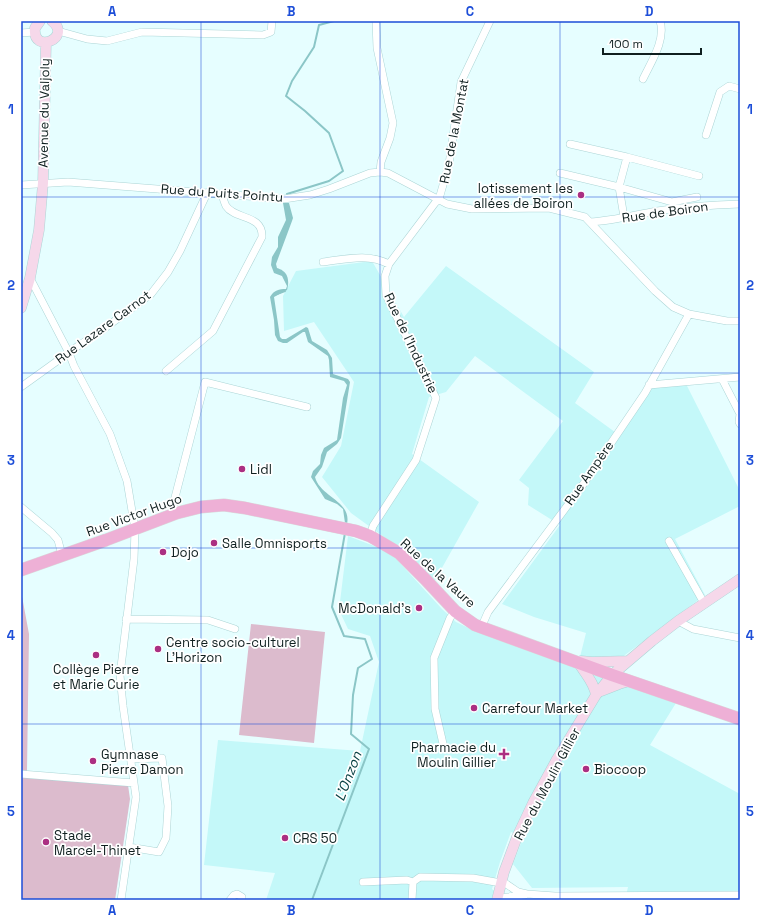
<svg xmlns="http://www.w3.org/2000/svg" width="761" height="921" font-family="'Space Grotesk',sans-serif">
  <rect width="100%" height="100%" fill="#e6feff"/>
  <path fill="#c4f8f9" d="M372,261L404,317L446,266L594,372L575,403L619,435L657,381L684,380L740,491V506L675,539L705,595L621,658L580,657L586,633L534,617L502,604L560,525L528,505L529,488L519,480L563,421L475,356L446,392L429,397L412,454L479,502L434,582L395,545L351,513L322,477L341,446L354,382L314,322L284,331L283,296L296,271Z
    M348,536L390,552L442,609L456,622L475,631L676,703L650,745L740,794V900H625L628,887L532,888L513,864L523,838L511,832L500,862L492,889L505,900H266L275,873L204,865L218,740L360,751L379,662L370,636L348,629L339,610Z"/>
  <path fill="#dcbbcd" d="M21,591L29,634L27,771H21Z
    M251,624L325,632L314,743L239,735Z
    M21,777L128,785L130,799L115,900H21Z"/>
  <path fill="#8bc6c7" d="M283,203H289L293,218L292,221L276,264L277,268C279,269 281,269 283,271C289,275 289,284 287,290L274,297L280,337L282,339H286L306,327L308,328L312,341L327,350L332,358L333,374L348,379L350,382L341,438L337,444L327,452L322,467L315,477C320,497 352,501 347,524L345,523L343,509L337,504L325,499L311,477L313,471L320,464L321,455L324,448L337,440L343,398L347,385L344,381L330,377L329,360L328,356L308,342L305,332H303L287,343H283L278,341L275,335L274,320L270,297C274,290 279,289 286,289L287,286L282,276L274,273L271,265L272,257L278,247V237L286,220Z"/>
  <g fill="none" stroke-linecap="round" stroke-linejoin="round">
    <path stroke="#8bc6c7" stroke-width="2" d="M287,194L329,181L343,171L329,133L305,111L286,96L292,81L314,47L319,25L334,21
      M274,295L285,291
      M312,900L369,749L351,734L353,695L358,668L372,659L365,639L344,636L332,607L345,533"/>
    <defs>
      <path id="minor" d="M376,21L377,48L393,123L390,138L381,162L380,172
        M58,31L87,39L107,41L142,32L263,35L271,32L272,21
        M21,33L34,32
        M643,79C651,62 666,40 660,21
        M706,135L720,92L729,86L740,89
        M570,144L627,157L699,176
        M560,173L619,187L672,202L697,197
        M21,185L68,182L284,199L310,195L329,189L370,173L380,172L388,173L447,204L472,209L549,208L585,217L655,291L673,307L689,314L727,321H740
        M439,199L449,164L461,82L490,21
        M624,217L619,187L627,157
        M590,222C612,221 634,215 657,211C684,207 712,205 740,204
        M323,262C347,259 367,253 389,264
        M30,278L69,353L74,366L110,434L127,481L135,529L134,559L120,675L123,706L136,797L121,900
        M166,371L213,331L262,237C263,214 235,220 226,206C224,202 223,198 222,194
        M722,379L740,414L739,422L740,424
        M649,385L740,377
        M21,387L78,346L101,331L151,294L168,272L180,251L207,193
        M21,507L52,533L58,540L62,555
        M177,513L173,505L205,382L307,407
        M370,536L373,526L416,460L436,398L386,295L385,276L389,264L435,203L439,199
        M669,541L704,603
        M126,619L208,620L235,629
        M678,621L693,629L740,638
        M481,628L488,612L582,486L645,393L689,314
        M444,748L435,709L434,658L450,618L455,611
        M21,774L134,783
        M129,847L159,852L166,838L168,806L162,758L131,759
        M502,881L518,892L527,894L555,896L740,895
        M363,882L407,880L413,882L420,877L473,878L501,883
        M498,898L525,895
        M230,900L234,895L237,894L242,897V900
        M412,900L413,882"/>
      <path id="secondary" d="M40,21L35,28C32,55 73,38 52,21
        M21,308L30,278L39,230L43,183L46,43
        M581,661L592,662L628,661
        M579,663C585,674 594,682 596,695
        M601,691L619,684L629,681
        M497,900L504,872L517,837L533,803L557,759L596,695L612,675L652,641L678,621L740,579"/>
      <path id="primary" d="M21,570L106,540L177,513L201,507L224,505L245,508L356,531L370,536L399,553L426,580L455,611L475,625L612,675L740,719"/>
    </defs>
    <use href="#minor" stroke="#acd5d6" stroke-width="8"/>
    <use href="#secondary" stroke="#acd5d6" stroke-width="11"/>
    <use href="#primary" stroke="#d9dbdb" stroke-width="13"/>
    <use href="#minor" stroke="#fff" stroke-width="7"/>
    <use href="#secondary" stroke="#f6d8ea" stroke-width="10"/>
    <use href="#primary" stroke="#eeb0d6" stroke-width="12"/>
  </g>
  <path fill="none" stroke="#1d4ed8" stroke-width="1" stroke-opacity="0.55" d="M201,21V900M380,21V900M560,21V900M21,197H740M21,373H740M21,548H740M21,724H740"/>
  <g fill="#ab2f82" stroke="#fff" stroke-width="1.5">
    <circle cx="581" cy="195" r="4"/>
    <circle cx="242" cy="469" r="4"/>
    <circle cx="214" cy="543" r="4"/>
    <circle cx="163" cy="552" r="4"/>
    <circle cx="419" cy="608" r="4"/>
    <circle cx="158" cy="649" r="4"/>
    <circle cx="96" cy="655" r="4"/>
    <circle cx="474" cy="708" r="4"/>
    <path d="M502 748h4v4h4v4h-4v4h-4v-4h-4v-4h4z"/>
    <circle cx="93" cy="761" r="4"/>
    <circle cx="586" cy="769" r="4"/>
    <circle cx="285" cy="838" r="4"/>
    <circle cx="46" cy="842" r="4"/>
  </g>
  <g text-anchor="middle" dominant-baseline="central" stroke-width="3.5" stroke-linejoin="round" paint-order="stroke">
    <g font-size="13" fill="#0f1f1f" stroke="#fff">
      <text transform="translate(44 113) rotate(-89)">Avenue du Valjoly</text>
      <text transform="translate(454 131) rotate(-79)">Rue de la Montat</text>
      <text transform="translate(222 193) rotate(4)">Rue du Puits Pointu</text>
      <text transform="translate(665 212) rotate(-8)">Rue de Boiron</text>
      <text transform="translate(103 327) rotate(-36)">Rue Lazare Carnot</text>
      <text transform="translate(411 343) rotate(65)">Rue de l'Industrie</text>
      <text transform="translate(589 473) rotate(-55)">Rue Ampère</text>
      <text transform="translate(134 515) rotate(-20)">Rue Victor Hugo</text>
      <text transform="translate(438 573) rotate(42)">Rue de la Vaure</text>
      <text transform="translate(547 784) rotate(-62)">Rue du Moulin Gillier</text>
    </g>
    <g font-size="13" fill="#0f1f1f" stroke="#fff" text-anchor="start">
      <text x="573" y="188" text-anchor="end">lotissement les<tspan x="573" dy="15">allées de Boiron</tspan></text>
      <text x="250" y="469">Lidl</text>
      <text x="222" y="543">Salle Omnisports</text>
      <text x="171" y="552">Dojo</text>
      <text x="411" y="608" text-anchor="end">McDonald's</text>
      <text x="166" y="642">Centre socio-culturel<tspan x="166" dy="15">L'Horizon</tspan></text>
      <text x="96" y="669" text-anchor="middle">Collège Pierre<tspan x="96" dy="15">et Marie Curie</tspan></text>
      <text x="482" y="708">Carrefour Market</text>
      <text x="496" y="747" text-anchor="end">Pharmacie du<tspan x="496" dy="15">Moulin Gillier</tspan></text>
      <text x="101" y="754">Gymnase<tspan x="101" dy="15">Pierre Damon</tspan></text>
      <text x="594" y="769">Biocoop</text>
      <text x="54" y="835">Stade<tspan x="54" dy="15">Marcel-Thinet</tspan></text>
      <text x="293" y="838">CRS 50</text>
    </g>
    <g font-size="14" font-style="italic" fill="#084143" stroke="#fff">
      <text transform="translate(348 776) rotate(-69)">L'Onzon</text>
    </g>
  </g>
  <rect width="761" height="921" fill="none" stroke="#ffffff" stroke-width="44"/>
  <path d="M603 48v6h98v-6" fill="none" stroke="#0f1f1f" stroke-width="2"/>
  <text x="609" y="48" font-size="12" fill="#0f1f1f" stroke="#ffffff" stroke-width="3" paint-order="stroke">100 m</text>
  <rect x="22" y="22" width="717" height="877" fill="none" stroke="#1d4ed8" stroke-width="1.5"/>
  <g font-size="13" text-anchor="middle" font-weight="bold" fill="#1d4ed8">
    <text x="112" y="16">A</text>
    <text x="291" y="16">B</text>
    <text x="470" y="16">C</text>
    <text x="649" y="16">D</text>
    <text x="11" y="114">1</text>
    <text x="750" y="114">1</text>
    <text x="11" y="290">2</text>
    <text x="750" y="290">2</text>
    <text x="11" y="465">3</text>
    <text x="750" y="465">3</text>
    <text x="11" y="640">4</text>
    <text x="750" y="640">4</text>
    <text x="11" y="816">5</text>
    <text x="750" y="816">5</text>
    <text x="112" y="915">A</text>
    <text x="291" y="915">B</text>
    <text x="470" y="915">C</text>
    <text x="649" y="915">D</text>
  </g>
</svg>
